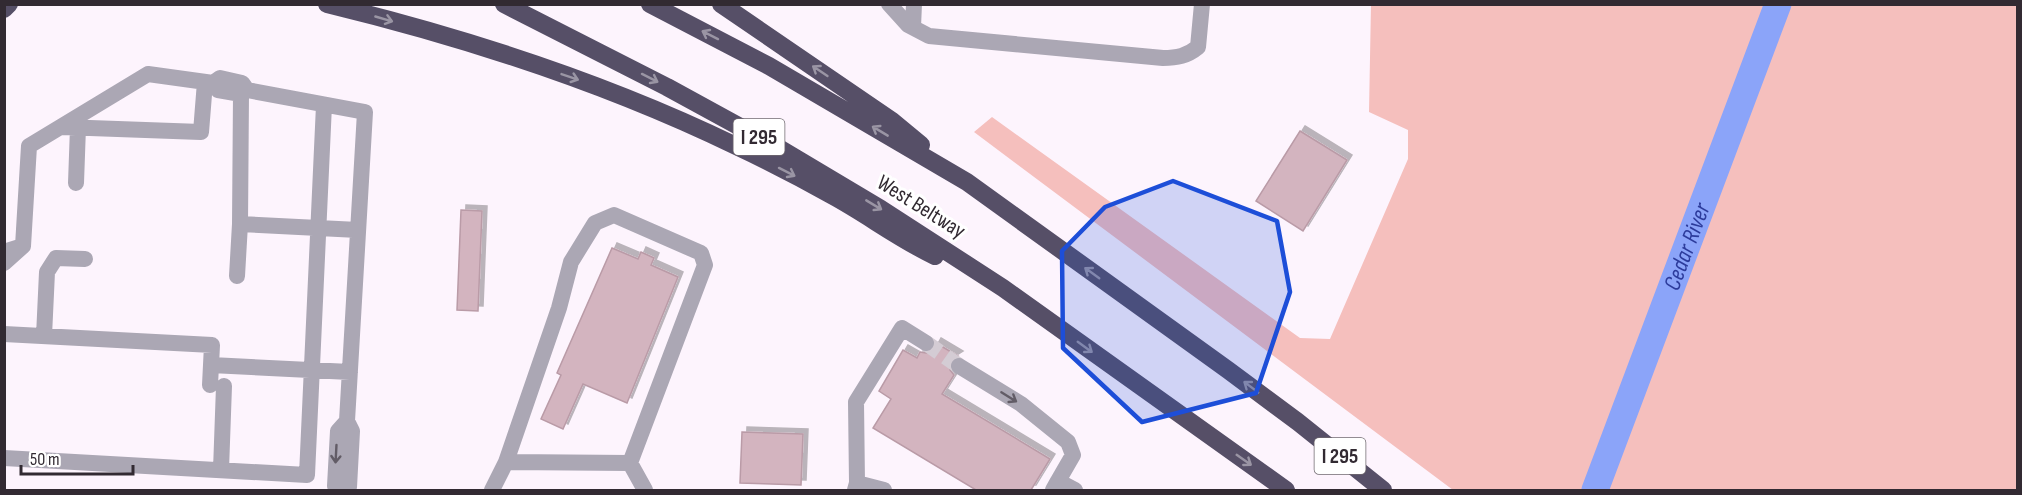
<svg xmlns="http://www.w3.org/2000/svg" width="2022" height="495" font-family="'Sofia Sans Condensed',sans-serif">
  <defs>
    <filter id="shadow"><feDropShadow dx="5" dy="-5" stdDeviation="0" flood-color="#0004"/></filter>
  </defs>
  <rect width="100%" height="100%" fill="#fdf4fd"/>
  <path fill="#f5bfbd" d="M1371,4L2017,5V490H1453L974,132L992,117L1300,338L1330,339L1408,159V130L1369,112Z"/>
  <g fill="none" stroke-linecap="round" stroke-linejoin="round">
    <path stroke="#8ba4f9" stroke-width="27" id="s1" d="M1595,490L1778,4"/>
  </g>
  <path fill="#d3b4bf" stroke="#ba9ba7" stroke-width="1.5" filter="url(#shadow)" d="M1300,131L1347,160L1303,231L1256,201Z
    M461,210L482,211L478,311L457,310Z
    M612,248L638,259L641,252L654,258L651,265L678,277L627,403L583,384L563,429L541,419L561,375L557,373Z
    M936,343L958,356L950,361V370L954,375L942,394L1050,459L1031,490H976L873,428L891,399L879,391L903,350L917,358L920,352L926,353L931,352Z
    M742,432L803,434L801,485L740,483Z"/>
  <g fill="none" stroke-linecap="round" stroke-linejoin="round">
    <path stroke="#d4ccd4" stroke-width="16" stroke-dasharray="16 8" stroke-linecap="butt" d="M926,343L959,366"/>
    <path stroke="#aba7b4" stroke-width="16" d="M889,4L908,25L929,36L1163,58C1177,58 1187,56 1198,47L1202,4
      M913,27L914,4
      M247,90L365,112L347,421L352,431L349,487L347,490
      M62,127L201,132L205,82
      M76,183L78,127
      M240,224L241,94
      M23,246L29,146L148,74L213,83L220,78L242,83L247,90L241,94L218,90L213,83
      M4,252L23,246L4,263
      M237,276L240,224L358,230
      M4,334L212,345L210,385
      M44,336L47,272L56,258L85,259
      M211,365L350,372
      M959,366L1021,404L1068,442L1073,455L1058,481
      M4,458L307,475L324,105
      M506,462L630,463
      M221,470L224,386
      M857,483L856,402L902,328L926,343
      M337,490L335,486L338,431L347,421
      M492,490L506,462L559,308L571,262L595,223L614,215L701,253L705,265L630,463L645,490
      M855,490L857,483L884,490
      M1053,490L1058,481L1075,490"/>
    <path stroke="#564f67" stroke-width="18" d="M327,4C467,38 606,83 736,146C768,161 801,178 833,196C868,215 899,239 935,256
      M504,4L667,87L777,147L881,209L1003,288L1286,490
      M650,4L769,66L967,182L1228,370L1298,422L1383,490
      M721,4L892,121L921,145
      M4,9L9,4"/>
  </g>
  <defs><path id="oneway-shaft" d="M-6 0H5M1.5-3L5.5 0L1.5 3" fill="none" stroke-width="1.6" stroke-linecap="round" stroke-linejoin="round" transform="scale(1.5)"/></defs>
  <g stroke="#9a95a4">
    <use href="#oneway-shaft" transform="translate(384 19) rotate(16)"/>
    <use href="#oneway-shaft" transform="translate(710 35) rotate(-153)"/>
    <use href="#oneway-shaft" transform="translate(820 71) rotate(-146)"/>
    <use href="#oneway-shaft" transform="translate(570 77) rotate(19)"/>
    <use href="#oneway-shaft" transform="translate(650 78) rotate(27)"/>
    <use href="#oneway-shaft" transform="translate(880 131) rotate(-149)"/>
    <use href="#oneway-shaft" transform="translate(787 172) rotate(27)"/>
    <use href="#oneway-shaft" transform="translate(874 205) rotate(31)"/>
    <use href="#oneway-shaft" transform="translate(1092 273) rotate(-144)"/>
    <use href="#oneway-shaft" transform="translate(1085 347) rotate(36)"/>
    <use href="#oneway-shaft" transform="translate(1251 387) rotate(-143)"/>
    <use href="#oneway-shaft" transform="translate(1244 460) rotate(35)"/>
  </g>
  <g stroke="#625c66">
    <use href="#oneway-shaft" transform="translate(1009 397) rotate(32)"/>
    <use href="#oneway-shaft" transform="translate(336 454) rotate(93)"/>
  </g>
  <path fill="#1d4ed8" fill-opacity="0.2" stroke="#1d4ed8" stroke-width="4.5" stroke-linejoin="round" d="M1173,181L1277,221L1290,292L1256,393L1142,422L1063,348L1062,251L1105,207Z"/>
  <g text-anchor="middle" dominant-baseline="central" stroke-width="6" stroke-linejoin="round" paint-order="stroke">
    <g fill="#fff" stroke="#706a70" stroke-width="1.5">
      <rect x="733.5" y="119" width="51" height="36" rx="4.5"/>
      <rect x="1314.5" y="438" width="51" height="36" rx="4.5"/>
    </g>
    <g font-size="21" font-weight="bold" fill="#322a32">
      <text x="759" y="137">I 295</text>
      <text x="1340" y="456">I 295</text>
    </g>
    <g font-size="22" fill="#322a32" stroke="#fff">
      <text transform="translate(921 207) rotate(32)">West Beltway</text>
    </g>
    <g font-size="24" font-style="italic" fill="#2d3c9c" stroke="#fff">
      <text stroke="none"><textPath href="#s1" startOffset="260">Cedar River</textPath></text>
    </g>
  </g>
  <rect width="2022" height="495" fill="none" stroke="#322a32" stroke-width="12"/>
  <path d="M21 465v9h112v-9" fill="none" stroke="#322a32" stroke-width="3"/>
  <text x="30" y="465" font-size="18" fill="#322a32" stroke="#ffffff" stroke-width="4.5" paint-order="stroke">50 m</text>
</svg>
